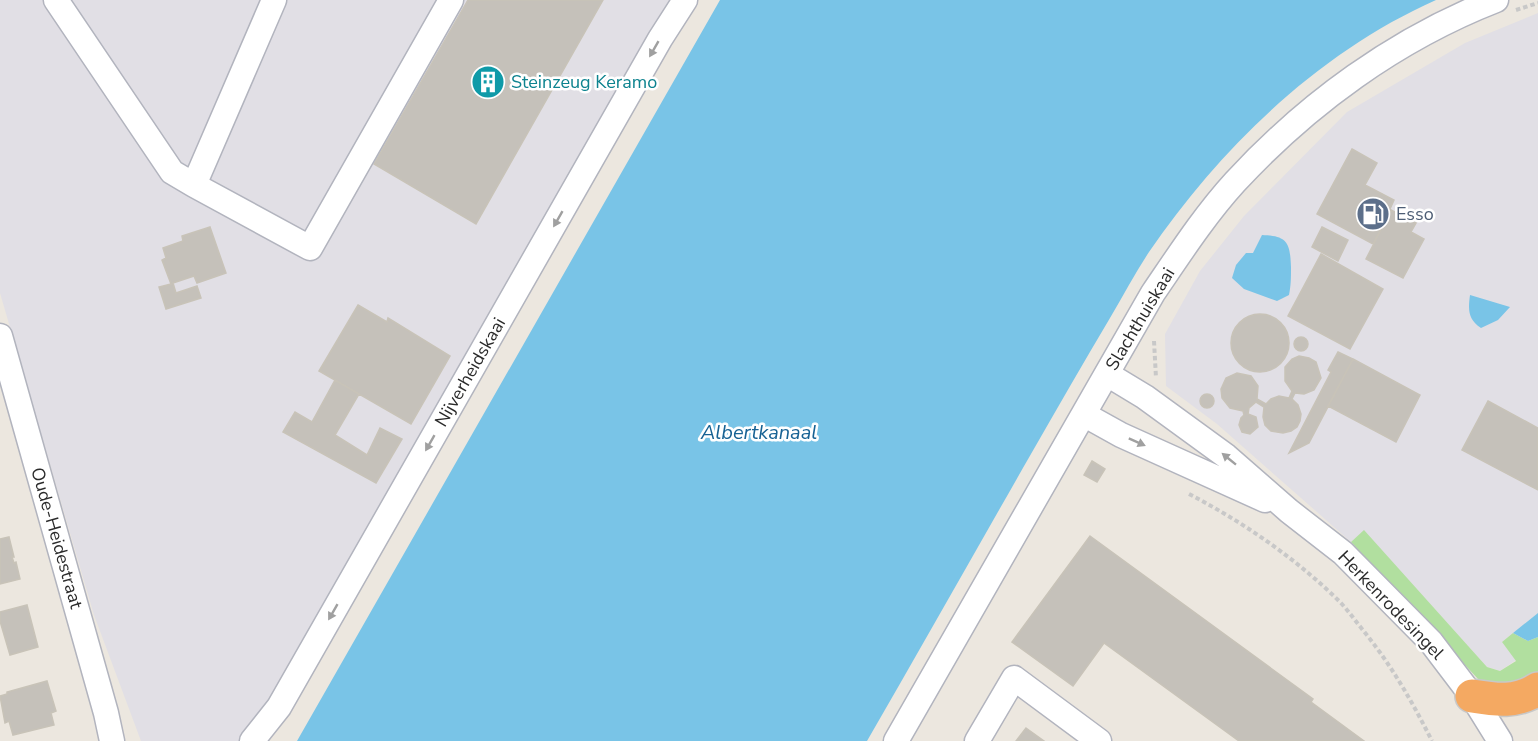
<svg xmlns="http://www.w3.org/2000/svg" width="1538" height="741" font-family="'Nunito Sans',sans-serif">
  <rect width="100%" height="100%" fill="#ece7df"/>
  <path fill="#e1dfe5" d="M0,0H684L251,741H141L94,615L0,293Z
    M1538,13V613L1502,642L1516,660L1500,671L1487,667L1364,531L1351,542L1217,424L1166,386L1165,334L1200,271L1244,216L1347,112L1465,43Z"/>
  <path fill="#b1df9f" d="M1364,530L1487,667L1500,671L1516,661L1502,642L1513,633L1528,641L1538,637V674L1525,682L1492,686L1478,679L1351,542Z"/>
  <path fill="#79c4e7" d="M720,0H1436C1319,52 1221,147 1149,252C1135,273 1123,296 1110,318C1083,363 1057,409 1031,454C976,550 922,646 867,741H297Z
    M1262,235C1288,236 1290,243 1291,267C1291,278 1291,285 1289,295L1277,301L1244,289L1232,278L1236,265L1246,253H1253Z
    M1470,295L1510,307L1498,320L1481,328C1468,319 1468,310 1470,295Z
    M1538,613V637L1528,641L1513,633Z"/>
  <path fill="#c5c1ba" stroke="#c8c3b8" stroke-width="1.5" d="M468,0H603L476,224L374,164Z
    M1352,149L1377,163L1365,185L1394,200L1390,209L1391,210L1373,244L1317,214Z
    M1391,210L1416,223L1411,232L1424,239L1403,278L1366,259Z
    M210,227L226,273L197,283L194,276L173,283L176,293L197,286L201,298L166,309L159,287L171,284L162,260L166,258L163,248L183,241L182,236Z
    M1322,227L1348,240L1338,261L1312,247Z
    M1321,254L1383,289L1350,349L1288,316Z
    M358,305L387,322L388,318L450,356L411,424L319,371Z
    M1231 343a29 29 0 1 1 58 0a29 29 0 1 1-58 0Z
    M1294 344a7 7 0 1 1 14 0a7 7 0 1 1-14 0Z
    M1338,352L1353,359L1309,443L1289,453L1331,372L1328,370Z
    M1299,356L1309,358L1316,362L1321,378L1314,390L1304,394L1295,393L1292,399L1298,405L1301,414L1300,421L1297,427L1291,431L1283,433L1271,431L1265,425L1263,417L1264,407L1256,402L1249,408L1248,414L1256,417L1258,427L1250,434L1242,432L1239,425L1241,418L1244,415L1243,411L1230,408L1222,398L1221,389L1226,378L1237,373L1251,376L1258,386L1257,399L1266,404L1271,399L1279,396L1289,398L1292,391L1285,381V367L1292,359Z
    M1353,359L1420,395L1396,442L1328,406Z
    M335,380L359,394L335,435L367,455L380,428L402,439L376,483L283,432L295,412L312,422Z
    M1200 401a7 7 0 1 1 14 0a7 7 0 1 1-14 0Z
    M1488,401L1538,428V490L1462,450Z
    M1092,461L1105,469L1097,482L1084,475Z
    M1090,536L1313,699L1311,702L1364,741H1239L1104,643L1073,686L1012,642Z
    M9,537L14,557H12L14,563L16,562L20,579L0,584V539Z
    M27,605L38,647L10,655L0,621V612Z
    M47,681L56,711L51,713L54,725L13,735L9,721L5,723L0,696L7,694V692Z
    M1026,728L1044,741H1016Z"/>
  <g fill="none" stroke-linecap="round" stroke-linejoin="round">
    <defs>
      <path id="minor" d="M56,0L172,172L194,185
        M274,0L194,185L310,248L451,0
        M0,336L106,713L112,741
        M1107,374L1145,397L1226,456L1289,511L1343,553L1431,642L1472,696L1500,741
        M1085,415L1121,435L1265,500
        M252,741L279,707L660,39L685,0
        M896,741L1153,293C1179,255 1204,216 1235,182C1307,104 1396,39 1496,0
        M977,741L1014,678L1099,741"/>
      <path id="highway" d="M1472,696C1497,700 1516,703 1538,689"/>
    </defs>
    <use href="#minor" stroke="#b2b4be" stroke-width="27"/>
    <use href="#highway" stroke="#c8c8c8" stroke-width="36"/>
    <path stroke="#c8c8c8" stroke-width="4" stroke-dasharray="4.5 3" stroke-linecap="butt" d="M1516,10L1538,3
      M1154,341L1156,378
      M1189,494C1243,522 1295,558 1338,600C1347,609 1354,619 1362,629C1390,663 1412,701 1432,741"/>
    <use href="#minor" stroke="#fff" stroke-width="24"/>
    <use href="#highway" stroke="#f4a962" stroke-width="33"/>
  </g>
  <defs><path id="oneway-solid" d="M-6-.8H1V-3.2L6.5 0L1 3.2V.8H-6Z" transform="scale(1.5)"/></defs>
  <g fill="#a0a0a0">
    <use href="#oneway-solid" transform="translate(654 49) rotate(120)"/>
    <use href="#oneway-solid" transform="translate(558 219) rotate(120)"/>
    <use href="#oneway-solid" transform="translate(1137 442) rotate(24)"/>
    <use href="#oneway-solid" transform="translate(430 443) rotate(120)"/>
    <use href="#oneway-solid" transform="translate(1229 459) rotate(-141)"/>
    <use href="#oneway-solid" transform="translate(333 612) rotate(120)"/>
  </g>
  <defs>
    <symbol id="building-disc" viewBox="-11 -11 22 22"><circle r="9.5" fill="#0f9aa8" stroke="#fff"/><path d="M-4-6H4V6H1V3H-1V6H-4ZM-2.5-4.3h1.7v1.8h-1.7ZM.8-4.3h1.7v1.8H.8ZM-2.5-1h1.7V.8h-1.7ZM.8-1h1.7V.8H.8Z" fill="#fff"/></symbol>
    <symbol id="fuel-disc" viewBox="-11 -11 22 22"><circle r="9.5" fill="#5c6f8a" stroke="#fff"/><path d="M-5.5-6h7V0h2V4h1.3V-2.5L3-4.5l.8-.8L6-3V5H2.5V1h-1V6h-7ZM-4.2-4.7v3.2H.2V-4.7Z" fill="#fff"/></symbol>
  </defs>
  <g fill-rule="evenodd">
    <use href="#building-disc" x="469" y="63" width="38" height="38"/>
    <use href="#fuel-disc" x="1354" y="195" width="38" height="38"/>
  </g>
  <g text-anchor="middle" dominant-baseline="central" stroke-width="5" stroke-linejoin="round" paint-order="stroke">
    <g font-size="18" fill="#0d838f" stroke="#fff" text-anchor="start">
      <text x="511" y="82">Steinzeug Keramo</text>
    </g>
    <g font-size="18" fill="#4e5e75" stroke="#fff" text-anchor="start">
      <text x="1396" y="214">Esso</text>
    </g>
    <g font-size="18" fill="#2b2b2b" stroke="#fff">
      <text transform="translate(1140 319) rotate(-59)">Slachthuiskaai</text>
      <text transform="translate(470 372) rotate(-60)">Nijverheidskaai</text>
      <text transform="translate(57 538) rotate(74)">Oude-Heidestraat</text>
      <text transform="translate(1391 605) rotate(46)">Herkenrodesingel</text>
    </g>
    <g font-size="20" font-style="italic" fill="#176294" stroke="#fff">
      <text x="759" y="432">Albertkanaal</text>
    </g>
  </g>
</svg>
